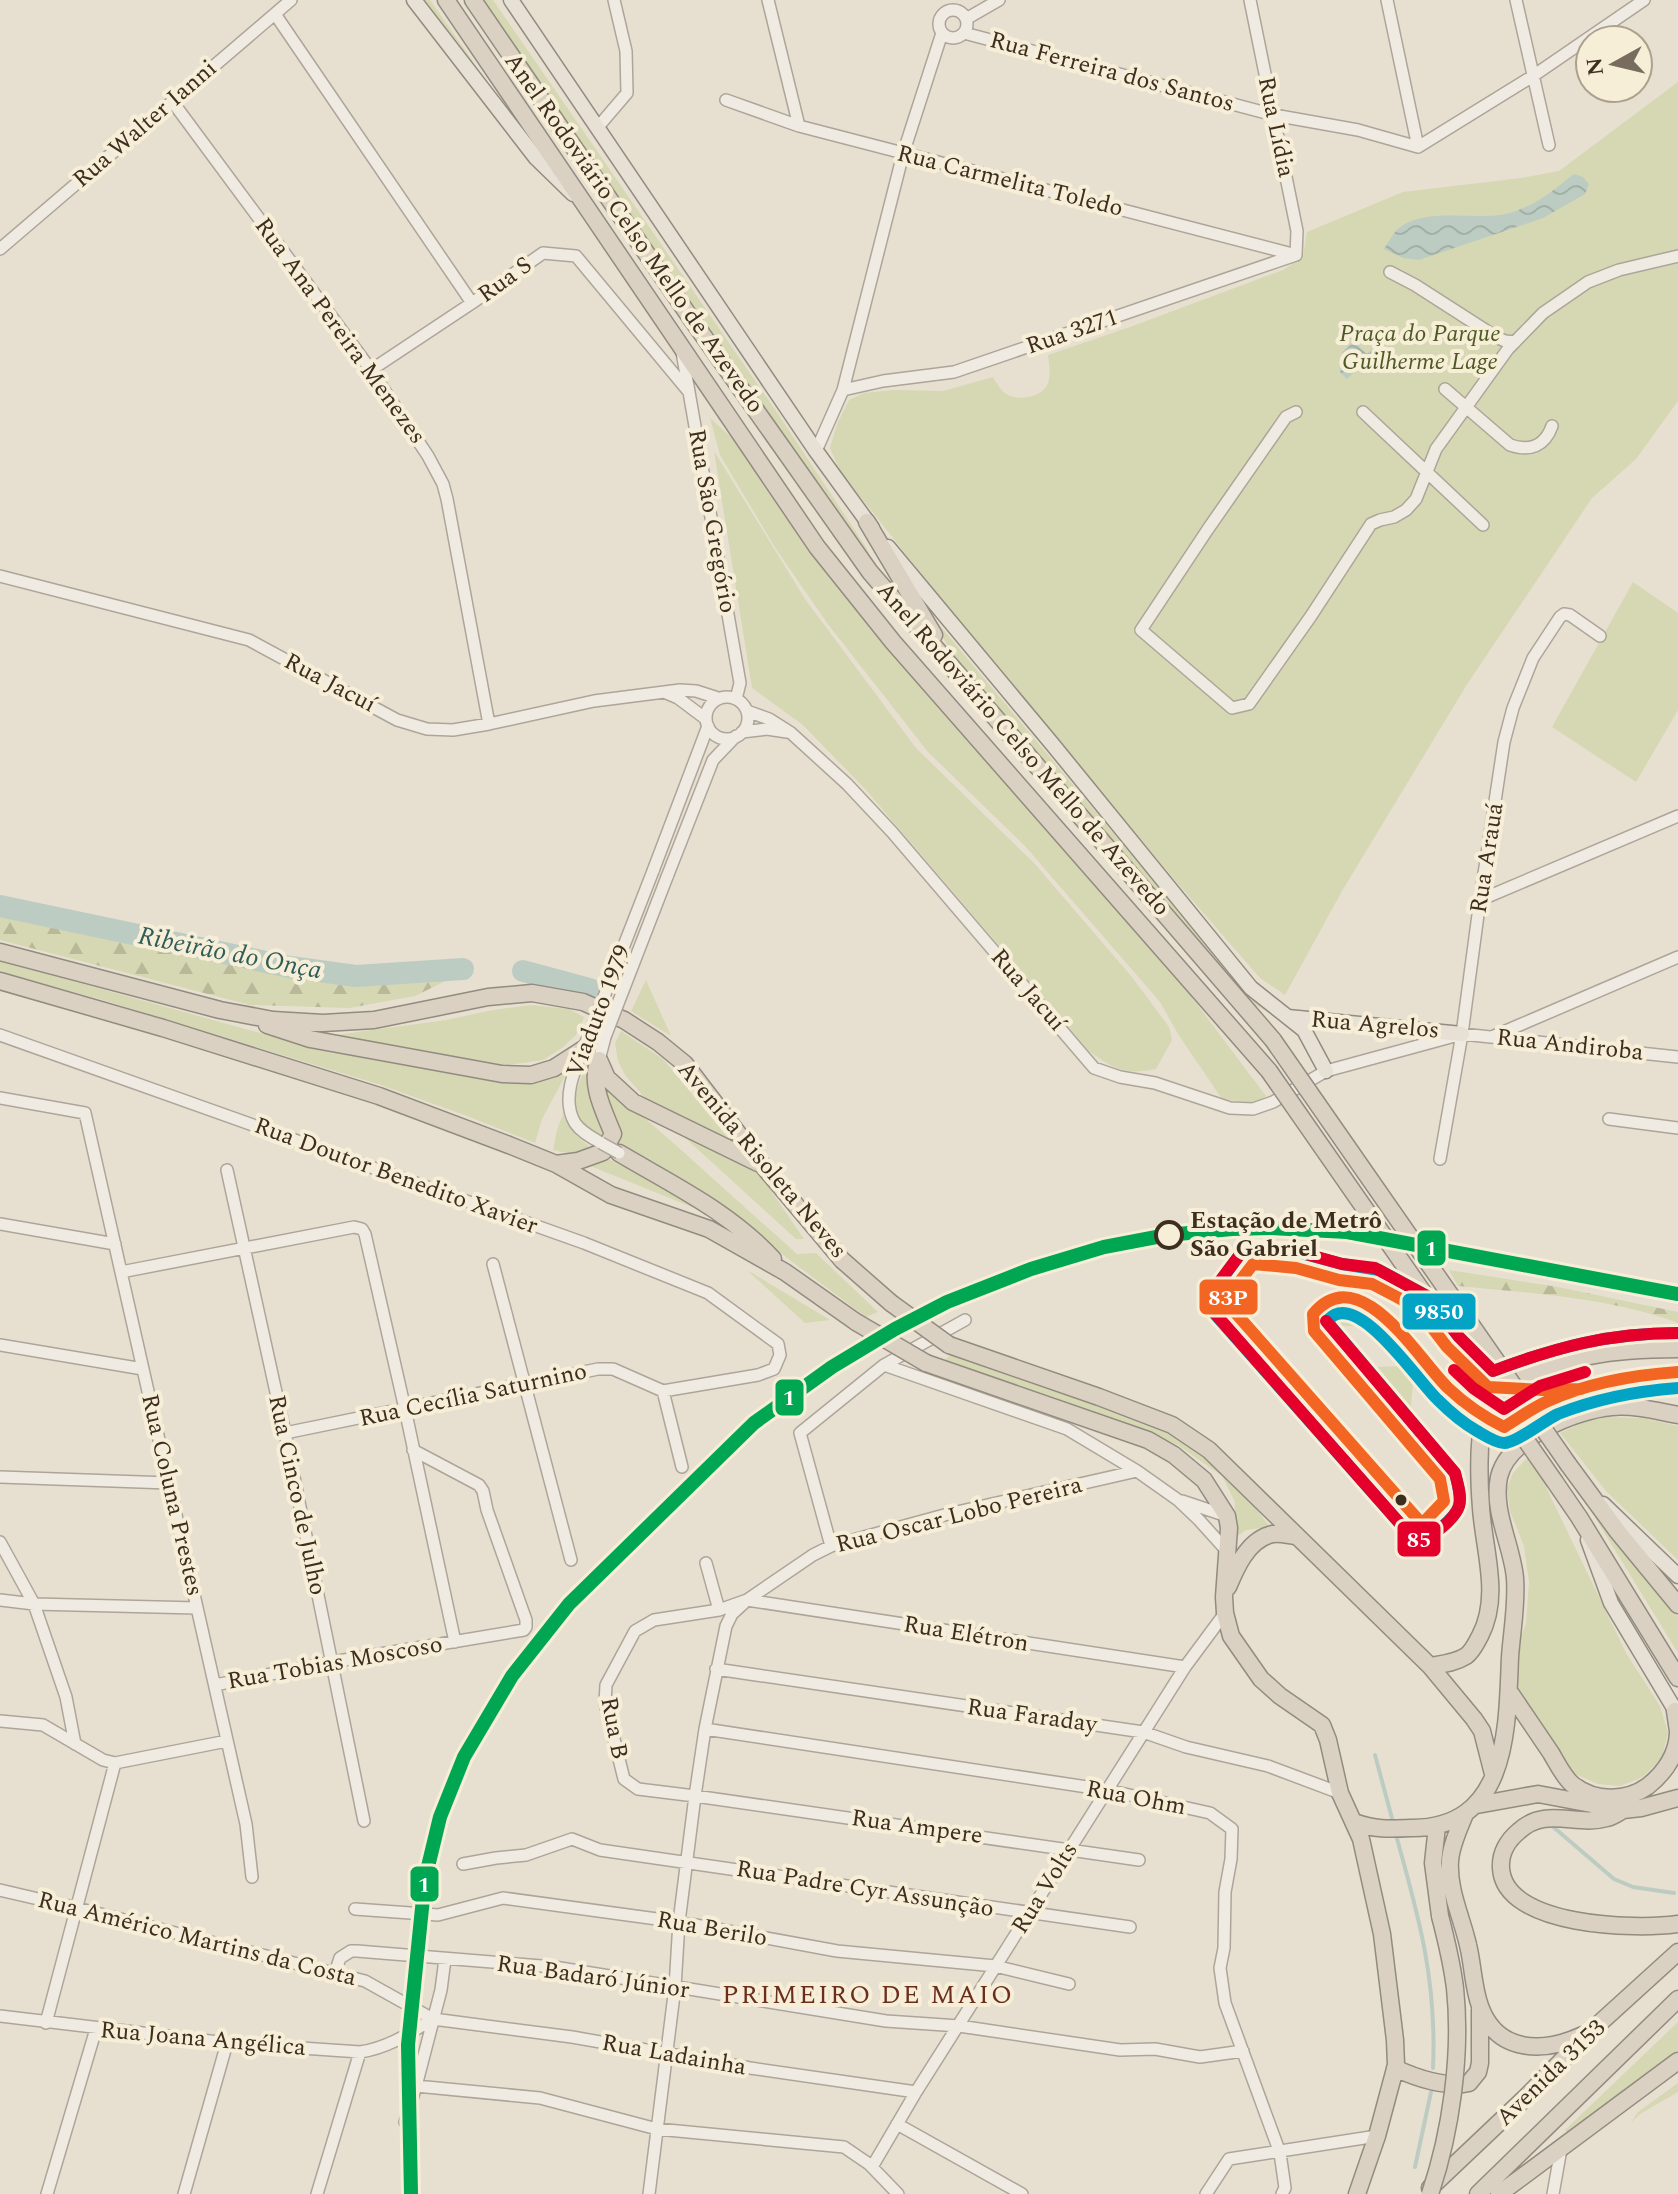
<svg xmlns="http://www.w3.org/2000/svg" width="1678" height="2194" font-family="Spectral,serif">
  <defs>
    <pattern id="forest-firs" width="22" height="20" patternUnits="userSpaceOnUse" patternTransform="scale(2)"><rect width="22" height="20" fill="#d6d7b3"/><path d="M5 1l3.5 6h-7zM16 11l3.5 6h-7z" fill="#b9b99a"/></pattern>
    <pattern id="water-waves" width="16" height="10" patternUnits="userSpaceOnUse" patternTransform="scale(2)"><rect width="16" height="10" fill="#bcccc2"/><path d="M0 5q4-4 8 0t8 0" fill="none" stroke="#a2b0a6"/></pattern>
  </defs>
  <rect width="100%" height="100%" fill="#e7e0d1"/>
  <path fill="#d6d7b3" d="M424,0H430L484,77L475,71Z
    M483,0H493L778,414L866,547L877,572L556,111Z
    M1678,82V401L1636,459L1592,498L1466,686L1342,891L1285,995L1260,978L1173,878L969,634L840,471L830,448L837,424L849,400L864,393L893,390L943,391L993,377C997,384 1002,393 1010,396C1021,400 1039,397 1046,387C1052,378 1049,365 1048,355L1130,327L1283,270L1303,257L1307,232L1403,192L1521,178L1559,171Z
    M710,418L732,438L838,587L1029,809L1166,963L1266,1096L1255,1103L1222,1099L1178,1034L1160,1002L1025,846L928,752L827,623L776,549L720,455Z
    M714,451L805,599L916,748L1034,863L1132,977L1169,1027L1172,1040L1156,1069C1124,1075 1115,1070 1089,1051L866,790L803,725L752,688Z
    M1633,582L1678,613V710L1636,782L1552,727Z
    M926,609L1243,988L1281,1019L1242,998L964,673Z
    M0,961L296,1043L469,1072L570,1067L542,1119L535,1143L467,1116L381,1085L103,1000L0,972Z
    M646,980L671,1036L631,1011Z
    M532,1005L569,1009L584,1017L578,1033L562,1048L543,1060L502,1066L321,1037L446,1020L493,1010Z
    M621,1031L663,1059L738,1150L645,1098L625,1075L618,1061L615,1043Z
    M587,1061C588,1089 595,1110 607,1135L603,1139C564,1113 573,1100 587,1061Z
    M600,1080L670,1140L797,1254L816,1253L878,1312L866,1317L787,1258L722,1204L615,1145Z
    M563,1114C571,1132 580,1141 597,1151L572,1154L553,1150L557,1130Z
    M670,1124L756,1169L804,1239H796Z
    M605,1157L683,1198L704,1212L588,1165Z
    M747,1270L830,1320L805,1323Z
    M1342,1308C1362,1310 1370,1312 1383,1328L1333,1325L1329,1321L1334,1312Z
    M951,1354C1005,1376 1062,1393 1117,1413C1146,1424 1175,1432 1200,1450C1228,1470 1249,1500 1270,1527L1246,1530L1234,1539L1235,1502L1222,1476L1178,1445L1114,1420L944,1361Z
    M1414,1366L1411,1408L1374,1367Z
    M1607,1417L1642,1418L1678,1426V1560L1606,1491L1560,1433L1582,1423Z
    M1527,1458L1543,1481L1626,1653L1660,1706L1668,1733L1662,1757L1643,1777L1620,1786L1598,1784L1573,1773L1515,1686V1652L1526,1624L1529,1582L1524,1546L1510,1511L1507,1488L1513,1473Z
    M1586,1503L1678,1617V1653Z
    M1678,2022V2050L1568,2133L1565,2130Z
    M1678,2083V2092L1640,2114L1631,2123L1638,2112Z"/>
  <path fill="url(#forest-firs)" d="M0,911L258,965L351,980L456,976L415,996L349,1008L250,1005L0,940Z
    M1449,1270L1558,1287L1678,1312V1323C1612,1298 1528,1293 1458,1286Z"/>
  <path fill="url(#water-waves)" d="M1574,174L1583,177L1589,184L1585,194L1543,218L1419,260L1403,258L1384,249C1388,243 1393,233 1399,228C1428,206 1477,222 1510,213C1538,204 1551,192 1574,174Z
    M1357,338L1362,341L1358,345L1367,354L1372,349L1378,354L1366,368L1361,365L1347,379L1340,372L1341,360L1345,356L1342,353Z"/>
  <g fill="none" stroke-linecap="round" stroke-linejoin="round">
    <path stroke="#bcccc2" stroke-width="4" d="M1375,1755L1393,1822
      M1551,1825L1614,1879L1633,1887L1674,1893
      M1396,1835C1419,1917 1437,1981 1433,2068
      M1415,2167L1431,2092"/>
    <path stroke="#bcccc2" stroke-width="22" d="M0,906L290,967L356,976L463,969
      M523,971L590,989"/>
    <defs>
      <path id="minor" d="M768,0L799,126
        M1250,0L1297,231L1296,255
        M1387,0L1418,147
        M1516,0L1549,145
        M939 24a14 14 0 1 1 28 0a14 14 0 1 1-28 0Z
        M275,14L472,303
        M966,19L999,0
        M964,33L1274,115L1358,130L1418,147L1533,76L1644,0
        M726,100L799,126L1296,255
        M172,101L371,370L428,456L443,484L447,499L489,724
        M598,127L627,93L626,51L614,0
        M0,249L291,0
        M1390,272L1415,285L1496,337L1505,341L1515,342
        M682,352L740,683L736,699
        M371,370L472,303L543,253L576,256L689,392
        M1445,389L1510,445C1530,452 1545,446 1552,426
        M843,390L883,381L954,372L1296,255
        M1296,412L1286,417L1208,529L1141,630L1232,708L1249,704L1311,616L1371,524L1380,520L1394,517L1406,510L1416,499L1436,449L1508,349L1543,313L1588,282L1619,270L1678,256
        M1363,412L1483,525
        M816,451L843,390L903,154L942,33
        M0,576L249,640L397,720L427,729L453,730L489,724L594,701L680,690L696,691L718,698
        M664,692L678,698L706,719
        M706 718a21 21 0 1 1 42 0a21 21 0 1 1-42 0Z
        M747,711L769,719L791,733L847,784L892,832L1094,1068L1120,1077L1155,1083L1230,1108L1253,1109L1273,1102L1326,1071L1462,1034L1678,1057
        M742,732L767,729L787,732
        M653,871L708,726
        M667,877L713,760L736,736
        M1480,900L1678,816
        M591,1030C581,1057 558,1095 575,1123C581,1132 591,1137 601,1143
        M0,1035L584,1243L708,1293L778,1344L780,1355L774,1369L758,1375L663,1391L613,1369H598L285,1433
        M1494,1036L1678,957
        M599,1060L605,1037
        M0,1098L85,1113L246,1824L252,1877
        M1609,1119L1678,1128
        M1440,1159L1462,1034L1480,900L1504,742L1513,708L1533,658L1560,617L1564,614L1570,615L1600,636
        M227,1170L285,1433L364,1821
        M0,1224L115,1244
        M493,1264L571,1560
        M121,1272L354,1227L362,1229L365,1234L405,1409L455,1642
        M0,1345L143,1369
        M884,1365L1067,1429L1137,1471L1178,1500L1199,1520L1227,1551
        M663,1391L682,1467
        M1137,1471L948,1514L831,1546L813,1555L747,1600L719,1610L654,1620L635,1631L606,1685L605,1703L624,1779L638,1789L695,1796L1139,1860
        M0,1477L169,1483
        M1182,1501L1227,1516
        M0,1542L34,1604L66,1697L75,1744
        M831,1546L800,1433L884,1365L965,1320
        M706,1563L719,1610
        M0,1600L34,1604L197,1608
        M747,1600L1185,1667
        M716,1669L1143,1732L1186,1747L1268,1766L1340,1793
        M215,1685L332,1662L524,1630L526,1627V1620L487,1510L483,1491L479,1485L413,1450
        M0,1721L43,1725L103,1760L115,1763L227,1741
        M705,1729L1107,1790L1210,1813L1232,1829L1231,1859L1225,1892L1224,1948L1220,1968L1225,2003L1280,2153L1285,2188L1282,2194
        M463,1864L496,1858L526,1855L572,1839L600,1850L1130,1927
        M0,1890L77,1908L365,1981L433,2019L572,2037L750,2068L916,2092
        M355,1909L438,1915L503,1898L679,1922L837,1951L995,1966L1069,1984
        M335,1973L340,1958L351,1951H357L554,1967L886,2021L959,2026L1120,2050L1155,2049L1200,2057L1243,2051
        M0,2016L227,2043L360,2052C388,2048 410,2033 433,2019
        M46,2023L115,1763
        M416,2086L441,1990L445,1959
        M405,2122L416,2086L540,2098L657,2129L844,2147L869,2164L898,2194
        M897,2124L1022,2194
        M872,2167L916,2092L1185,1667L1225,1613
        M47,2194L96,2029
        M184,2194L227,2043
        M317,2194L360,2052
        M649,2194L675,1987L679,1922L695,1796L705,1729L726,1626L732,1614L744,1603
        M1206,2194L1229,2159L1377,2136
        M1553,2194L1561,2149"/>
      <path id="major" d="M414,0L536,158L573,194
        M511,0L816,451L872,528
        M888,547L1053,745L1251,988L1304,1030L1326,1071
        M1288,1017L1462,1034
        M1603,1504L1678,1576
        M1588,1540L1611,1603L1678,1715"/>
      <path id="highway" d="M446,0L817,547L893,642L1269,1071
        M473,0L690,317L870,572L1273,1040
        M867,522L934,635
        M0,952L220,1010L273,1020L323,1023L374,1020L488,997L532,993L583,1002L624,1020L658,1042L685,1064L763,1166L842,1260L891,1303
        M0,981L163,1028L379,1096L509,1145L556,1164L611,1195L709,1229L785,1272L856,1322
        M267,1025L310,1039L502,1074L531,1075L554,1068L585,1048
        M599,1060L607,1078L633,1102L758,1163
        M619,1153C673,1185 730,1212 773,1259
        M556,1164L578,1161L603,1152L613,1134C604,1111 589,1084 599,1060
        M949,1345L1099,1397L1172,1425L1209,1450L1430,1666C1442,1664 1455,1663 1466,1656C1473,1651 1476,1643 1480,1636C1501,1596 1484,1551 1481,1508C1479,1482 1478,1441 1484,1416C1486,1406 1491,1396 1495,1387C1526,1375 1558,1363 1590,1356C1619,1350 1649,1349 1678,1349
        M926,1363L1148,1440L1174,1455L1204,1480L1227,1516L1229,1528L1224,1597L1225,1613L1231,1636L1261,1679L1280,1696L1322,1725L1328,1740L1340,1793L1361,1839L1382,1934L1395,2040L1396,2065L1377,2136L1357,2194
        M1568,1464L1618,1532L1678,1605
        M1555,1482L1579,1517L1678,1678
        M1228,1587C1236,1568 1247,1542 1269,1535C1276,1532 1287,1535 1295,1536
        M1430,1666L1474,1719L1482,1731L1493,1774
        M1509,1691C1523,1712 1537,1732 1551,1753C1557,1763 1563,1776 1572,1784C1594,1802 1626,1802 1648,1786C1664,1773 1677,1755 1678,1733
        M1675,1711L1678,1731
        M1477,1805L1538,1794L1623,1810L1641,1808L1678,1798
        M1623,1810C1618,1813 1612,1817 1607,1818C1576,1827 1546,1806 1519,1831C1508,1840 1500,1853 1501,1868C1504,1927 1636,1930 1678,1924
        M1465,1814C1459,1829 1451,1845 1450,1861C1448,1890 1462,1918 1468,1945C1473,1965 1473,1987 1480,2006C1497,2054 1544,2053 1583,2035
        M1354,1822C1375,1830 1390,1829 1413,1828C1509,1827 1507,1728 1510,1657C1512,1630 1517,1605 1515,1578C1512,1545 1492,1511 1499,1477C1508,1438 1576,1410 1612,1407C1634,1405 1657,1411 1678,1415
        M1437,1826L1433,1863L1440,1916
        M1395,2068C1416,2078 1446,2088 1469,2083L1478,2072L1480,2063V2009
        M1430,2188L1525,2098L1591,2031L1678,1952
        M1478,2194L1678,1999
        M1499,2194L1678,2061"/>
    </defs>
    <use href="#minor" stroke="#ada599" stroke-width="14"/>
    <use href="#major" stroke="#928b80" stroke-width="17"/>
    <use href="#highway" stroke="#928b80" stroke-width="19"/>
    <use href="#minor" stroke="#efebe3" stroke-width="11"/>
    <use href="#major" stroke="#e6e1d4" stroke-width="14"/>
    <use href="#highway" stroke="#dad1c2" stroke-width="16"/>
    <defs>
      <path id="minor-bridge" d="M591,1030L653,871
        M605,1037L667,877
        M601,1143L619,1153"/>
      <path id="highway-bridge" d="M1273,1040L1568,1464
        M1269,1071L1555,1482
        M891,1303L949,1345
        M856,1322L926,1363
        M1430,2194C1451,2132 1462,2054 1455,1988C1452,1964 1446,1939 1440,1916"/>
    </defs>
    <use href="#minor-bridge" stroke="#ada599" stroke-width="14" stroke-linecap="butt"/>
    <use href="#highway-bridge" stroke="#928b80" stroke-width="19" stroke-linecap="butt"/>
    <use href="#minor-bridge" stroke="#efebe3" stroke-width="11"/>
    <use href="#highway-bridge" stroke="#dad1c2" stroke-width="16"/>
    <defs>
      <path id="bus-1" d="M1581,1389L1543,1390L1488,1387L1447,1347L1417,1308L1397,1297L1372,1284L1339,1280L1296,1268L1253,1264L1225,1301L1422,1524L1444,1501L1440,1479L1314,1331L1313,1314C1360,1258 1418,1359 1448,1388C1465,1404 1484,1417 1504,1427C1519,1418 1532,1408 1548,1401C1588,1383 1634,1375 1678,1372"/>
      <path id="bus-2" d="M1678,1333C1609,1333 1557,1347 1493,1371L1459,1337L1427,1296L1379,1270L1342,1264L1297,1252L1253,1248L1241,1253L1211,1294L1209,1303L1213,1312L1410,1535L1419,1540C1431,1539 1455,1518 1459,1506C1462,1497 1457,1482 1455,1473L1330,1325L1329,1319C1358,1289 1419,1383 1438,1400C1449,1411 1463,1423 1477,1431C1484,1435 1496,1443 1504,1443C1516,1443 1545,1420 1558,1414C1596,1399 1638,1391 1678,1388"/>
      <path id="bus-3" d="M1326,1321L1455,1473C1457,1482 1462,1496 1459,1506C1456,1517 1432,1538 1421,1540L1410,1535L1211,1309L1209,1302L1211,1293L1241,1253L1250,1248L1299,1252L1342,1264L1375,1268L1427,1296L1459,1337L1493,1371C1557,1347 1609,1333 1678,1333
        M1454,1370L1473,1388L1504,1409L1540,1386L1585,1372"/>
    </defs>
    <use href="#bus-1" stroke="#f7eed8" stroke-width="18"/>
    <use href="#bus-2" stroke="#f7eed8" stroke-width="18"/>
    <use href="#bus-3" stroke="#f7eed8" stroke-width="18"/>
    <use href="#bus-1" stroke="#f26522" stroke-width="12"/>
    <use href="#bus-2" stroke="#03a3c5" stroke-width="12"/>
    <use href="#bus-3" stroke="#e4002b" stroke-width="12"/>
    <defs>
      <path id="metro-1" d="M411,2194L408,2045L425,1879L440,1817L464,1757L512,1676L569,1604L754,1423L832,1367L895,1329L947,1302L1031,1269L1104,1247L1167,1235L1232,1229L1270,1228L1347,1232L1678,1294"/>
    </defs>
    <use href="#metro-1" stroke="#f7eed8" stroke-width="20"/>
    <use href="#metro-1" stroke="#00a651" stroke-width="14"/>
  </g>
  <circle fill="#f7eed8" stroke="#3d2e20" stroke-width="4" cx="1169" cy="1235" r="13"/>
  <circle fill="#3d2e20" stroke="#f7eed8" stroke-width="3" cx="1401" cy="1500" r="7"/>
  <g text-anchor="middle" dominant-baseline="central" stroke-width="8" stroke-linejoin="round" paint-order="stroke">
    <g font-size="24" fill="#3d2e20" stroke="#f7eed8">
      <text transform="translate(1112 72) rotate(15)">Rua Ferreira dos Santos</text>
      <text transform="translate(145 124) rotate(-41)">Rua Walter Ianni</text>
      <text transform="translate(1276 127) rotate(78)">Rua Lídia</text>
      <text transform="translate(1010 181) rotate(14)">Rua Carmelita Toledo</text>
      <text transform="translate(634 233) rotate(55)">Anel Rodoviário Celso Mello de Azevedo</text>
      <text transform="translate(505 280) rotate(-36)">Rua S</text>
      <text transform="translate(340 331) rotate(54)">Rua Ana Pereira Menezes</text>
      <text transform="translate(1072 332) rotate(-19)">Rua 3271</text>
      <text transform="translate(712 521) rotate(80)">Rua São Gregório</text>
      <text transform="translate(330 683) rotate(28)">Rua Jacuí</text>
      <text transform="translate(1023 749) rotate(49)">Anel Rodoviário Celso Mello de Azevedo</text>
      <text transform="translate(1487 858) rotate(-81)">Rua Arauá</text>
      <text transform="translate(1028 990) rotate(49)">Rua Jacuí</text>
      <text transform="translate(599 1011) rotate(-69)">Viaduto 1979</text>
      <text transform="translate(1375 1025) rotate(5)">Rua Agrelos</text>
      <text transform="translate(1570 1045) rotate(6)">Rua Andiroba</text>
      <text transform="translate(762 1160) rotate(50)">Avenida Risoleta Neves</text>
      <text transform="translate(396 1176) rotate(20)">Rua Doutor Benedito Xavier</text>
      <text transform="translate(473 1395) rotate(-12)">Rua Cecília Saturnino</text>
      <text transform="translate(172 1495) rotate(77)">Rua Coluna Prestes</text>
      <text transform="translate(297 1495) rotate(78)">Rua Cinco de Julho</text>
      <text transform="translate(959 1515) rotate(-14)">Rua Oscar Lobo Pereira</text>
      <text transform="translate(966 1634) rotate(9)">Rua Elétron</text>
      <text transform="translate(335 1663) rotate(-10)">Rua Tobias Moscoso</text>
      <text transform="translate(1032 1716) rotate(8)">Rua Faraday</text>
      <text transform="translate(614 1728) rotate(79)">Rua B</text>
      <text transform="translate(1136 1798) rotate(11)">Rua Ohm</text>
      <text transform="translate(917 1827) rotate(8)">Rua Ampere</text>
      <text transform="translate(1045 1888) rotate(-58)">Rua Volts</text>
      <text transform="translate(865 1889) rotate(9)">Rua Padre Cyr Assunção</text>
      <text transform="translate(712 1929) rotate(10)">Rua Berilo</text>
      <text transform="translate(197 1939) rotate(14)">Rua Américo Martins da Costa</text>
      <text transform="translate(593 1977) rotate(8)">Rua Badaró Júnior</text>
      <text transform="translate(203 2039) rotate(5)">Rua Joana Angélica</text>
      <text transform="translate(674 2055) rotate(10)">Rua Ladainha</text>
      <text transform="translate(1551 2073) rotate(-44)">Avenida 3153</text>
    </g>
    <g font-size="24" font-style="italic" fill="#4d5a26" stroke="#f7eed8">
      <text x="1420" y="334">Praça do Parque<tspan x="1420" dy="28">Guilherme Lage</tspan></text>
    </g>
    <g font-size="24" font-weight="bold" fill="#3d2e20" stroke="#f7eed8" text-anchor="start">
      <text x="1190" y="1221">Estação de Metrô<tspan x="1190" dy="28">São Gabriel</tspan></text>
    </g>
    <g font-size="26" font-style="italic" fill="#2f5d5a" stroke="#f7eed8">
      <text transform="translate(230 953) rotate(11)">Ribeirão do Onça</text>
    </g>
    <g font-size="26" letter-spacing="2" fill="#6b2e1e" stroke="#f7eed8">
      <text x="868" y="1995">PRIMEIRO DE MAIO</text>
    </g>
  </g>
  <g stroke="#f7eed8" stroke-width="3">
    <rect x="1416" y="1229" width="31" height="38" rx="8" fill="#00a651"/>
    <rect x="1198" y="1278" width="61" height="38" rx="8" fill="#f26522"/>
    <rect x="1401" y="1292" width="76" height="39" rx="8" fill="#03a3c5"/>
    <rect x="774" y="1378" width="31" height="39" rx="8" fill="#00a651"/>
    <rect x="1396" y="1520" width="46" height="38" rx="8" fill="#e4002b"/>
    <rect x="409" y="1865" width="31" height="38" rx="8" fill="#00a651"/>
  </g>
  <g font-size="22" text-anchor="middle" font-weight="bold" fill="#fff">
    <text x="1431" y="1256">1</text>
    <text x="1228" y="1305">83P</text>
    <text x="1439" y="1319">9850</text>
    <text x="789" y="1405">1</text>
    <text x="1419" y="1547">85</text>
    <text x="424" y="1892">1</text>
  </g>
  <g transform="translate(1614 64) rotate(262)"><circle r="38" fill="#f7eed8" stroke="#ada18e" stroke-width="2"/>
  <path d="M0-6L14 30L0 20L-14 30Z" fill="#786c5e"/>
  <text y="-12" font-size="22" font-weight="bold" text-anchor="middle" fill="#3d2e20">N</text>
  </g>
</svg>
